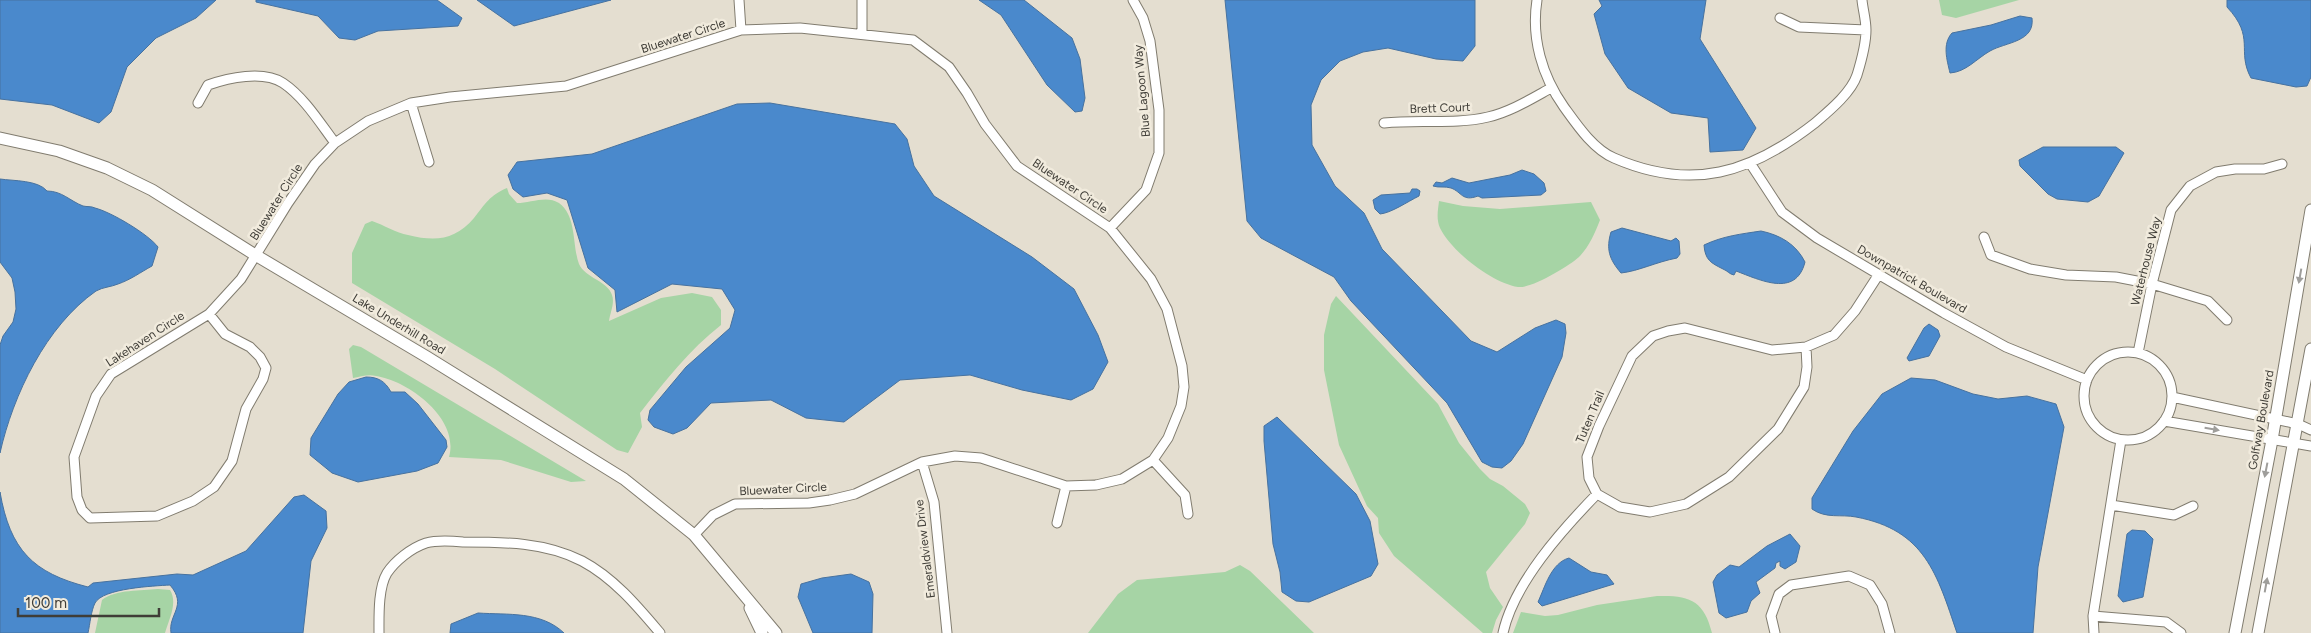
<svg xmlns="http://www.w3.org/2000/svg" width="2311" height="633" font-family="Figtree,sans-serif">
  <rect width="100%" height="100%" fill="#e4ded0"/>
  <path fill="#a6d4a5" d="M1939,0H2019L1956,18L1942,15Z
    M507,188L509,194L517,203C530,203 547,195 559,203C577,216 572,245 579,264C585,278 608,281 612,295C615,303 610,313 609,321L661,298L692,293L712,297L721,310V325C689,350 665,381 640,413L642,427L628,453L617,450L495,369L352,283V253L365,224L372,221C384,225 396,233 408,235C436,242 455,240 474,218C485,204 490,195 507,188Z
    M1439,201L1463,206L1500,209L1591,202L1600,220C1595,233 1589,247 1579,257C1569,266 1531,289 1518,287C1492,283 1451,251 1440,228C1436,219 1438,210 1439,201Z
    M1336,296L1438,404L1459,443L1480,469L1490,479L1503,486L1525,504L1530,513L1525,524L1486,572L1490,588L1503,607L1496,620L1492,633H1483L1394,556L1379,533L1378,518L1367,506L1339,445L1324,370V335L1331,304Z
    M353,345L361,347L586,481L571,482L501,460L449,457C460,419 409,381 376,376C368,374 360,377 353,378L349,349Z
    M1240,565L1250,571L1314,633H1088L1118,594L1137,580L1225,572Z
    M158,589L170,590C178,603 169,619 165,633H95L102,600C116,589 141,591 158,589Z
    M1657,596C1689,595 1704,600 1712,633H1513L1521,612L1545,616L1558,615L1597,605Z"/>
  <path fill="#4a89cc" stroke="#47729f" d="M0,0H216L196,18L156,38L127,67L111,112L99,123L52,105L0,99Z
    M256,0H437L462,18L458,26L378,31L355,40L339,38L318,16L256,2Z
    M477,0H611L514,26Z
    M979,0H1024L1072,38L1080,59L1085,98L1082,111L1075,112L1047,85L1001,15Z
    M1225,0H1475V46L1463,61L1436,59L1388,48L1363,52L1340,61L1321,80L1311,105L1312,145L1335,186L1364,213L1382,249L1471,341L1497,352L1535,328L1556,320L1565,324L1566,333L1562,357L1523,444L1511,461L1502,468L1492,467L1482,462L1447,403L1351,301L1334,277L1261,238L1247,221Z
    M1599,0H1706L1700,39L1756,128L1743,150L1710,152L1708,118L1671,113L1628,88L1605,54L1594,14L1602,6Z
    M2227,0H2311V77L2307,86L2296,87L2251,78C2236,50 2256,38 2227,7Z
    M2020,16L2032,18C2035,42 2006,42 1990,51C1976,59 1966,72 1950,73C1947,60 1942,44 1952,33L1991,25Z
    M770,103L895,124L907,139L914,166L934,196L1032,257L1074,289L1098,335L1108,362L1093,389L1071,400L1022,390L970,375L900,380L844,422L806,418L771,400L711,403L687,428L673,434L654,427L648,420L650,410L686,367L730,328L735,310L722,289L672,284L617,312L615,290L588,268L567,200L547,193L523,197L513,189L508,175L517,162L592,154L737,104Z
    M2043,147H2116L2124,153L2099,196L2088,202L2057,199L2048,194L2020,166L2019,160Z
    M1522,170L1534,174L1544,183L1546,191L1541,195L1482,198L1478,196C1462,202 1462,192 1451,188C1445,186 1439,188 1433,186L1436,182L1442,183L1452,178L1469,183L1510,175Z
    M0,179C14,181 38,180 47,191C62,191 70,201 83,206C87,207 91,206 95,208C111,212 148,234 158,247L152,266C141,272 130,280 118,284C111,287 103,287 96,291C46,326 13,395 0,453V345L3,336L13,322L16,309L15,292L12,278L0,262Z
    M1412,189H1417L1420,191L1419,196C1407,202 1391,213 1380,214L1375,209L1373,200L1381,195L1410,193Z
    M1622,228L1671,241L1676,238L1679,241L1680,254L1677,258C1656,262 1639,271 1621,273C1609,259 1606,249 1611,232Z
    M1761,231C1780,235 1796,244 1805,262C1796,298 1760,280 1736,271L1734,275C1729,274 1728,271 1723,269C1711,263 1705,260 1704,245C1723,236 1741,234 1761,231Z
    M1929,324L1938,330L1940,336L1929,356L1909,361L1907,358L1924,328Z
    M366,377C378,377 385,381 391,392H405L418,404L446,440L447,447L438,463L417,471L358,482L332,473L310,455L311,438L338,394L349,382Z
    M1911,378L1935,380L1973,394L1998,399L2027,396L2056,404L2064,427L2038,567L2033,633H1957C1937,574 1925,530 1856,517C1841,514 1826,519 1812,509V498L1853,431L1882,394Z
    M1277,417L1356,494L1370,521L1378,564L1371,576L1309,602L1296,601L1282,592L1280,572L1273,544L1264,441V426Z
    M0,492C10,550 33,573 88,587L93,583L177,574L193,575L246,551L294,497L304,495L326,511L327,528L311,561L303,633H171C168,614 188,606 170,585C154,586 103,588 95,603C91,611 90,624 88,633H0Z
    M2132,530L2145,531L2153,539L2143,597L2123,602L2118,596L2127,534Z
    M1790,534L1800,546L1796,562L1785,569L1780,566V561L1776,563L1775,568L1756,582L1760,593L1751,601L1747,612L1726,618L1719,613L1713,582L1717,575L1730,565L1739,567L1767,546Z
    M1569,558L1591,572L1607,575L1614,584L1542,606L1538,602C1545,587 1551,563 1569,558Z
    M851,574L869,582L873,594L872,633H813L798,597L801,584L822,578Z
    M478,613C508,615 541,611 564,633H450L451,624Z"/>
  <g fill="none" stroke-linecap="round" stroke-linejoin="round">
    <defs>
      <path id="minor" d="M739,0L741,30
        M1537,0C1531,38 1542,76 1564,107C1577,125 1593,149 1614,158C1692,192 1751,173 1815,123C1829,111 1851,93 1857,75C1861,62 1866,43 1866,30C1866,20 1863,10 1862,0
        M1780,18L1799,27L1866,30
        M862,34V0
        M198,103L208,85C228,78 263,70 283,83C304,97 320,123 335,143
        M411,103L429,162
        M1384,123C1419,119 1454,125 1488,117C1510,112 1531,99 1551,88
        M1750,163L1782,212L1817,238L1944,313L2006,347L2087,380
        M1110,228L1146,190L1159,153V110L1150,41L1143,18L1133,0
        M1984,237L1991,255L2030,269L2066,275L2116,277L2152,284L2208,301L2227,320
        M209,314L225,334L250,347L260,357L266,368L263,379L246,409L232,461L214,487L193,501L157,516L90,518L82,510L77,497L74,457L96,396L111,374L209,314L241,279L288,203L315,164L335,143L368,121L411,103L450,97L566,86L741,30L800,28L913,40L949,67L967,93L985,124L1017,166L1110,228L1151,279L1167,309L1182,366L1184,387L1181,406L1168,438L1153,460L1122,479L1096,485L1066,486L981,458L955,456L922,462L855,494L830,500L809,503L735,504L713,515L694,535
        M1806,347L1807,367L1804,387L1778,429L1729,477L1686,504L1650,512L1620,507L1597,494L1589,478L1587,457L1599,426L1632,356L1653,336L1668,331L1685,328L1772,350L1806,347L1834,335L1855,311L1879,274
        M2084 396a44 44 0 1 1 88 0a44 44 0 1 1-88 0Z
        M2138,353L2152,284L2171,210L2190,186L2216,172L2235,169H2264L2282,164
        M2172,397L2298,424L2311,430
        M2164,421L2311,446
        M1153,460L1185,495L1188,514
        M922,462L934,502L947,633
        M2111,505L2174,515L2193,506
        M1057,523L1066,486
        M2093,616L2166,622L2181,633
        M379,633C379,616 378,588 387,573C395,561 411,548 426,543C437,540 452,541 463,542C504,542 545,542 582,561C614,578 638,607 660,633
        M1503,633C1514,583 1562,530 1597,494
        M1775,633L1771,616L1779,594L1791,585L1849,576L1870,585L1882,604L1890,633
        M2094,633L2093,616L2121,440"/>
      <path id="tertiary" d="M0,138L59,151L107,168L152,190L257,256L427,357L624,479L694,535L776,633
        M750,608L762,633
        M2235,633L2272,440L2311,210
        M2258,633L2311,349"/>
    </defs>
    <use href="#minor" stroke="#817c6f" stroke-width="11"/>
    <use href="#tertiary" stroke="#817c6f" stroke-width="13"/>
    <use href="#minor" stroke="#fff" stroke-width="9"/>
    <use href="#tertiary" stroke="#fff" stroke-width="11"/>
  </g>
  <defs><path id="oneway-solid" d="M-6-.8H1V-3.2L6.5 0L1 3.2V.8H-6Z" transform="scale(1.25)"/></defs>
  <g fill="#9f9e9b">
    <use href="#oneway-solid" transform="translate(2300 276) rotate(100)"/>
    <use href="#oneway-solid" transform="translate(2212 429) rotate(10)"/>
    <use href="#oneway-solid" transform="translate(2266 470) rotate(101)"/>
    <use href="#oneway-solid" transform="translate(2266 585) rotate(-80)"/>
  </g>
  <g text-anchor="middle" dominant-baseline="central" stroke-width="5" stroke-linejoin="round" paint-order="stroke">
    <g font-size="12" fill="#3f3d37" stroke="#f1ebdd">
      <text transform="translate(683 36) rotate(-18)">Bluewater Circle</text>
      <text transform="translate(1142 91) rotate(-95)">Blue Lagoon Way</text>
      <text transform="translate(1440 108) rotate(-2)">Brett Court</text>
      <text transform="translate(1070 186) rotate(34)">Bluewater Circle</text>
      <text transform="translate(276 202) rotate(-58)">Bluewater Circle</text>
      <text transform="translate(2146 261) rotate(-76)">Waterhouse Way</text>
      <text transform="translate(1912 279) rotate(30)">Downpatrick Boulevard</text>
      <text transform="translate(399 324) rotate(31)">Lake Underhill Road</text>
      <text transform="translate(145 339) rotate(-33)">Lakehaven Circle</text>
      <text transform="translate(1590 417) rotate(-67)">Tuten Trail</text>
      <text transform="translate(2261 420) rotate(-80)">Golfway Boulevard</text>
      <text transform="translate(783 489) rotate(-3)">Bluewater Circle</text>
      <text transform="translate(925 549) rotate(-97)">Emeraldview Drive</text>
    </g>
  </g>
  <path d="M18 608v8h141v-8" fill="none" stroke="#3f3d37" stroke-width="2.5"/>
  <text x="25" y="608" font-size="15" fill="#3f3d37" stroke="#f1ebdd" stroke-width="4" paint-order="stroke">100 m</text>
</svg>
